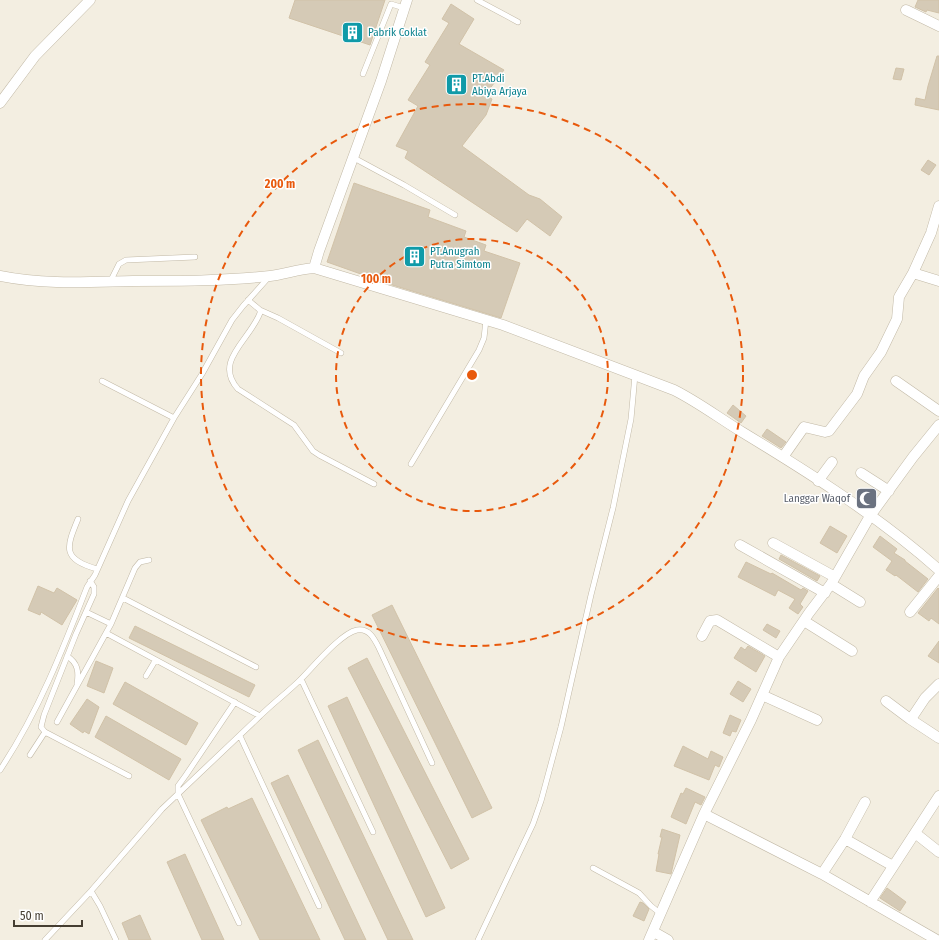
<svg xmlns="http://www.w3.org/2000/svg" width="939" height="940" font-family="'Fira Sans Condensed',sans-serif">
  <rect width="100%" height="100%" fill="#f3eee1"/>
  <path fill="#d5cab6" stroke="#d1c2a8" d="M295,0H385L370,45L289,18Z
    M918,0H939V13L927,10L926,12L915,7Z
    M451,4L474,19L459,44L504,70L485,95L492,99L486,115L462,146L529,195L540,199L562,217L550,236L527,219L517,232L405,158L408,151L396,146L418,106L408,100L430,65L425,62L449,23L442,19Z
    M937,56H939V110L915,105L916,98L925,100L928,86Z
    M896,68L904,69L901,80L893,79Z
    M928,160L936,165L929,175L921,170Z
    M354,183L430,210L428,217L466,231L464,237L486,245L484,251L520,263L501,318L389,284L327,262Z
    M733,405L746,416L741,423L727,413Z
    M767,429L786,442L781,448L762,436Z
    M863,491L872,493L869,506L861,501Z
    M830,526L847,536L837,553L820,543Z
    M880,536L897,549L894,553L905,560V561L928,579L918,592L896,575L895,576L886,570L892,561L873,547Z
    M781,555L820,576L817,581L779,559Z
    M746,562L771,574L772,573L801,590L803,588L808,591L800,604L803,607L798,614L789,608L795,599L778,590L775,596L738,577Z
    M38,586L54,593L57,588L77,600L62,625L41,612L40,615L28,610Z
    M938,588L939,589V624L931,618L929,621L918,613Z
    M392,605L492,808L472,818L372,615Z
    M767,624L780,631L776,638L763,630Z
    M135,626L255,685L249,697L129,638Z
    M939,641V663L928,656Z
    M748,646L765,656L756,672L734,658L741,647L745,650Z
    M367,658L469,859L451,869L348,668Z
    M96,661L113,668L104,693L87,686Z
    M738,681L751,689L743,702L730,694Z
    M125,682L198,723L186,745L113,704Z
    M347,697L445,908L426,917L328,706Z
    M87,699L99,707L89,734L84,731L83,733L70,724Z
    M730,715L741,720L736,732L732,731L730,736L723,733Z
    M106,716L181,759L169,780L95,737Z
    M318,740L413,940H388L298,750Z
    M683,746L708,759L711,751L723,757L719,767L715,765L709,780L674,766Z
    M288,775L366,940H345L271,783Z
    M686,788L705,797L701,805L695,802L686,824L671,817L681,793L683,794Z
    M252,798L320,940H260L201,820L227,807L228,809Z
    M662,829L680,835L671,874L656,871L659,854H658L662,837H660Z
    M185,854L224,940H202L167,862Z
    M887,888L906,902L900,911L880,898Z
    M640,902L643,903L649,909L644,921L633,916Z
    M140,915L151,940H129L122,923Z"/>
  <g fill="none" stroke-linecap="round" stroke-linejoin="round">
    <defs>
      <path id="service" d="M477,0L518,22
        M363,74L391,4L404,8
        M354,158L404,185L455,215
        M110,282L119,264L126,260L195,257
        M248,300L260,310V313C250,340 213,361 238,389L294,425L313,451L319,455L374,484
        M260,310L278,318L341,353
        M102,381L174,418
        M411,464L479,350L484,338L486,320
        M78,519C66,548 62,559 97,569
        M90,581L94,587V594L76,634L44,715L41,727L45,732L129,776
        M123,598L256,667
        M86,612L111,624L135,568L140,562L149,560
        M111,624L106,633L260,716C273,703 288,692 301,679C313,667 341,633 357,630C369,628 374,638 379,648L432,763
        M67,656C78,663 79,672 77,684
        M146,676L155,661
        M301,679L373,832
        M235,702L186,775L178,786V794L239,923
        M57,722L106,633
        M240,736L319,906
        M30,755L45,732
        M0,770C38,713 63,649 87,587L95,575L128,501L174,418L202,374L232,320L243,306L268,278
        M593,868L639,893L651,906L661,914
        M91,891L100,906L116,940
        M45,940L91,891L162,809L260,716
        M478,940L533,824L541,801L561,727L591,595L613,508L631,419L635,375"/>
      <path id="minor" d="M407,0L381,81L319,251L314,268L503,325L674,390C698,402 719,418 742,432C808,472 881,518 939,570
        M906,10L939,26
        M0,103L35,56L90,0
        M913,273L939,281
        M0,276C44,285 88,282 133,281C178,281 225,281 270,276C285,274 299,269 314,268
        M896,381L939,411
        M783,457L804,427L825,432L829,431L857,394L864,376L881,352L897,319L899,297L913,273L931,233L939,206
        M861,473L889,491
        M818,481L832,462
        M773,543L835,577
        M740,545L825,593
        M831,584L860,602
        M910,612L939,576
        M804,621L852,651
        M702,636L710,621L717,620L779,657
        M762,695L817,720
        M886,701L910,719L939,738
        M911,719L925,698L939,684
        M704,814L822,874L937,940
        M915,833L939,852
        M845,839L893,866
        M822,874L845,839L865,802
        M870,902L939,796
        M654,932L668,940
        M649,940L704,814L751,720L779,657L809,613L831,584L870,516L913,457L939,425"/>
    </defs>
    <use href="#service" stroke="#c2b9a6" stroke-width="6"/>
    <use href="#minor" stroke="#c2b9a6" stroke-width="11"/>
    <use href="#service" stroke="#fff" stroke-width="5"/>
    <use href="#minor" stroke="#fff" stroke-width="10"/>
  </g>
  <g fill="none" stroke="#e8590c" stroke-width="2" stroke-dasharray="7 5">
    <circle cx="472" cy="375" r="136"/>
    <circle cx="472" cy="375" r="271"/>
  </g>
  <defs>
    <symbol id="building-square" viewBox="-11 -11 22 22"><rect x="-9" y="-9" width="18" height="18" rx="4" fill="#0f9aa8" stroke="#fff"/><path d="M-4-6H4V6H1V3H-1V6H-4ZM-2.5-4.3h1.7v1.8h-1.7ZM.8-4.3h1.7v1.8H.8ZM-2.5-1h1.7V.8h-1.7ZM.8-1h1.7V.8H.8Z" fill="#fff"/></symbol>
    <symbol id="mosque-square" viewBox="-11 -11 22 22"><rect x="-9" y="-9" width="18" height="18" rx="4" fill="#6b7280" stroke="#fff"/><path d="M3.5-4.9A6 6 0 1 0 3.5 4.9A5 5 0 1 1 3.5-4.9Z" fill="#fff"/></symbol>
  </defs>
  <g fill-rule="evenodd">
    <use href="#building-square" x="340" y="20" width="25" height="25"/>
    <use href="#building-square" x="444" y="72" width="25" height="25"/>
    <use href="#building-square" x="402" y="244" width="25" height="25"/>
    <use href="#mosque-square" x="854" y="486" width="25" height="25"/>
  </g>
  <g text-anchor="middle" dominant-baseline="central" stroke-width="3" stroke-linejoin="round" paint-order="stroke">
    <g font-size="11" fill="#0d838f" stroke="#fff" text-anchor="start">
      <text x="368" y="32">Pabrik Coklat</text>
      <text x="472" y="78">PT.Abdi<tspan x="472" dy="13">Abiya Arjaya</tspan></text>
      <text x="430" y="251">PT.Anugrah<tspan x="430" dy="13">Putra Simtom</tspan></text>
    </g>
    <g font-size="11" fill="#5b616d" stroke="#fff" text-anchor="end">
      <text x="850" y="498">Langgar Waqof</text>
    </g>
  </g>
  <circle cx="472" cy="375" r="6" fill="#e8590c" stroke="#fff" stroke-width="2"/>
  <g font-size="12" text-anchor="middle" font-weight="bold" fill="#e8590c" stroke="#fff" stroke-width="3" stroke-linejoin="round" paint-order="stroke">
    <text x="280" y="188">200 m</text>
    <text x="376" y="283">100 m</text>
  </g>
  <path d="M14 920v6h68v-6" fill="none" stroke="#453e32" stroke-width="2"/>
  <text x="20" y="920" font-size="12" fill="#453e32" stroke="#ffffff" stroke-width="3" paint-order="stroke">50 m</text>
</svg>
